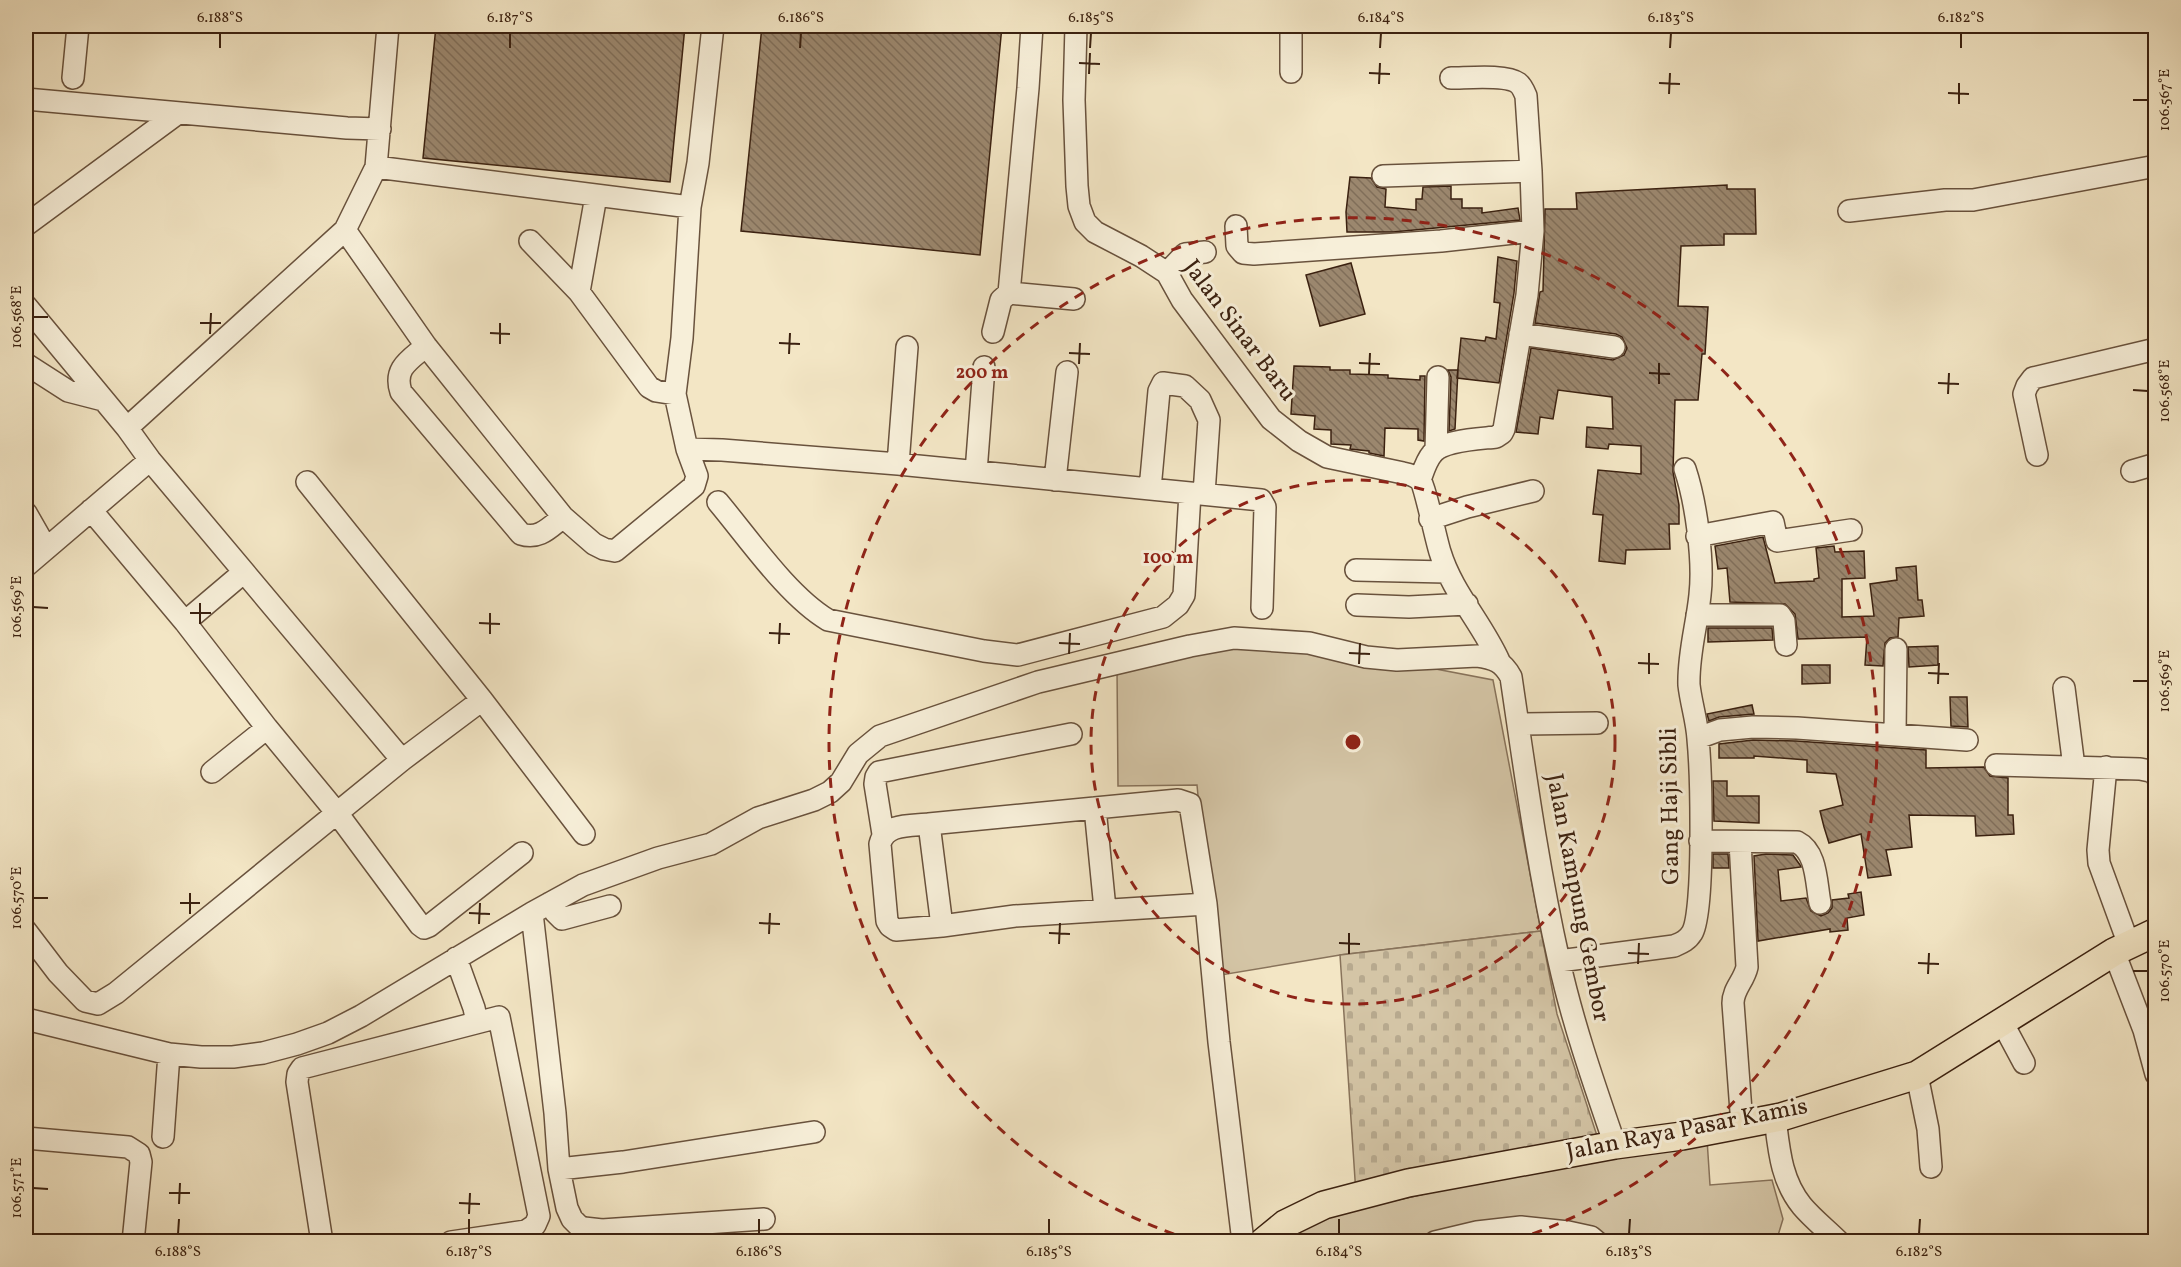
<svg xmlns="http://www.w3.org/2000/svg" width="2181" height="1267" font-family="Vollkorn,serif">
  <defs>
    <pattern id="cemetery-stones" width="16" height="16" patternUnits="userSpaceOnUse" patternTransform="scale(1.5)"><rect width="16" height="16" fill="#d4c5a6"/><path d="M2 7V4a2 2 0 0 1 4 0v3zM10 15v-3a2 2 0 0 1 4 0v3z" fill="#b7a98e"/></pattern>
    <pattern id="building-back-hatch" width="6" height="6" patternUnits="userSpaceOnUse" patternTransform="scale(1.5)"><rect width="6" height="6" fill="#9b876e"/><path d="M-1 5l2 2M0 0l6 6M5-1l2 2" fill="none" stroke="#806e59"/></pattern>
  </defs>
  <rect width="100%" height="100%" fill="#f3e6c5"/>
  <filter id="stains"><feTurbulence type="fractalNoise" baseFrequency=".00333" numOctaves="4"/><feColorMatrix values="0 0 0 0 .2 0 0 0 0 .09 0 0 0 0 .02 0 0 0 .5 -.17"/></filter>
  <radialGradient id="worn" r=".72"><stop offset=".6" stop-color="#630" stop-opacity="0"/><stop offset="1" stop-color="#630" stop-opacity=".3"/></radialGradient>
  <path fill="#d4c5a6" stroke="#88735b" stroke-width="1.5" d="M1211,643L1316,646L1493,680L1541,931L1340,955L1215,976L1197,785L1118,786L1117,668Z
    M1707,1139L1710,1185L1772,1180L1783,1219L1776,1242H1240L1357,1209L1603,1154Z"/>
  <path fill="url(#cemetery-stones)" stroke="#88735b" stroke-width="1.5" d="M1541,931L1557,1014L1603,1154L1357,1209L1340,955Z"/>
  <path fill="url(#building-back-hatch)" stroke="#3b2110" stroke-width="1.5" d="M436,26H685L670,182L423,158Z
    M762,26H1002L980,255L741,231Z
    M1350,177L1371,178L1377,187L1386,189L1385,207L1416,210V199H1422L1423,187L1451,186V199H1462V208H1482V213L1518,208L1520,220L1393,232H1347L1346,212Z
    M1727,185V189H1755L1756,234H1724V245L1681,246L1678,306L1708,307L1705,354H1702L1698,400H1675L1673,472L1679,505V524H1669L1670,549L1626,550L1625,564L1599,561L1603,515L1593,514L1598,470L1641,474V446L1609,444L1608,449L1586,447L1587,427L1613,429L1612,397L1558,390L1553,419L1540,417L1538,434L1516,432L1531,348L1613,360L1624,355L1627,348L1622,337L1616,334L1535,323L1540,292L1543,291L1545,209H1577L1576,193Z
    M1498,257L1517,261L1514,293L1499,383L1457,378L1461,338L1485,341L1486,337L1496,339L1500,303L1494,302Z
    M1351,263L1365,314L1320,326L1306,275Z
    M1294,366L1330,367V370H1350V374L1388,375V378L1420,380V376H1425L1424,441L1418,440V429L1385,428L1384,456L1369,453V451L1350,449L1351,445L1331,444V430L1314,429L1315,416L1291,414Z
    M1448,370H1458L1455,429L1449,431L1451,377Z
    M1763,537L1775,583L1814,581V579L1819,578L1816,548L1834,546L1835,552L1864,551L1865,578L1842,579V617L1874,616L1870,584L1897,580L1896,568L1916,566L1918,600H1922L1924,616L1899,618L1898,637L1890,638L1885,643L1883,666L1865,665L1867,637L1798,639L1795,614L1785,604L1730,602L1727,568L1718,569L1715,546Z
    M1708,628H1772L1773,640L1708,642Z
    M1938,646V665L1909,667L1908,647Z
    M1802,665H1830V683L1802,684Z
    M1950,697H1967L1968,727L1951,726Z
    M1752,705L1754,714L1719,717L1709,721L1707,714Z
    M1753,740L1796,741L1926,750V768L1984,767L1990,776L2008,778V815H2013L2014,834L1976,836L1975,816L1909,815L1912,847L1886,850L1891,875L1868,878L1861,834L1829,843L1824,827L1820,811L1843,805L1836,774L1807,772V760L1754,756V758H1719V744Z
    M1713,781H1727V796H1759V823L1714,821Z
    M1713,854H1728L1729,868H1713Z
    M1766,854L1793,855L1800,865L1801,867L1778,870L1781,901L1806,898L1811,911L1821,916L1828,913L1832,908V900L1849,898L1848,894L1861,892L1864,915L1847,918L1848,930L1830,932V929L1758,941L1754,856Z"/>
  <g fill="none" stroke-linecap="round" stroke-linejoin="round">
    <defs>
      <path id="minor" d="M1076,26L1074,100L1077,186L1079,206L1085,222L1095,232L1141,256L1167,273L1182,300L1271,419L1299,441L1327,457L1403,473C1409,474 1415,476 1420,480C1425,486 1436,540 1440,552C1452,592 1482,623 1499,661
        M1291,26V72
        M73,78L78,26
        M26,99L347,128L380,129
        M376,167L690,207
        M1383,176L1531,171
        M1849,211L1945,200H1973L2156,166
        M26,225L178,113
        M1236,226L1237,246L1243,253L1254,254L1441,241L1533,231
        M345,230L426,346L563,517L594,544L604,549L615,551L694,486L697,476L687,449L675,394L682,338L690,207L698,163L713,26
        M530,241L579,292L649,387L656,391L675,394
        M1167,273L1185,254L1205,252
        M579,292L596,196
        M1009,293L1028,88L1032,26
        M26,306L127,428L150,460L402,760
        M993,332L1001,300L1009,293L1074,299
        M1520,334L1614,347
        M426,346C410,360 393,368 401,392L521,534C539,540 549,528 563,517
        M26,364L68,391L103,400
        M127,428L345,230L376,167L388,26
        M687,449L722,450L898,464L1261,500L1265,507L1262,608
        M1436,450L1438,377
        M2037,455L2024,394L2027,386L2033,378L2156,349
        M898,464L907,347
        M2132,471L2156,464
        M976,472L984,367
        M1055,480L1067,372
        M1420,480C1423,472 1426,461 1432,454C1442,440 1479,439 1496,437L1502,433L1504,429L1527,295L1533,231L1531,171L1526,96C1524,91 1522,86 1518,83C1506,74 1467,78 1451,78
        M307,482L482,700L584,834
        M1150,489L1159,391L1163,383L1185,386L1200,400L1209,420L1204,494
        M718,502C749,539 788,596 828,620L984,651L1018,655L1163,617L1178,605L1184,595L1190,493
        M91,510L185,622
        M26,513L46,548
        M1430,519L1467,507L1533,491
        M1697,536L1773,522L1777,541L1851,530
        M26,566L150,460
        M1356,570L1446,572
        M244,572L185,622L267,728L337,813L420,925L424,928L429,926L522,853
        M1357,605L1409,607L1467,604
        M1697,615H1780L1784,621L1786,645
        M2064,688L2074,767
        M1518,724L1597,723
        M1895,734L1896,649
        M1698,738L1720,730L1753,727L1797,728L1967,740
        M1996,765L2140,769L2150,771L2156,775
        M2106,767L2098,850L2099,863L2129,945
        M212,772L267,728
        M1095,808L1105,909
        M929,824L942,926
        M883,834L875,784L876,777L879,772L1071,734
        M1700,841L1797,842C1817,852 1816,882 1820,903
        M1740,842L1747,967C1744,981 1733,989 1733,1003L1742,1125
        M550,903L555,912L562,919L610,906
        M1206,904L1015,916L942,926L896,930L890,926L887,921L880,844C885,823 911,826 929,824L1178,800L1190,804L1206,904L1219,1042L1243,1242
        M532,913L555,1113L559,1169L567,1208L572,1219L579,1226L584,1228L602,1230L764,1219
        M26,931L58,973L85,1001L98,1004L116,993L402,760L482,700
        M2114,952L2144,1030L2156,1074
        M456,958L474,1008L477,1022
        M1559,961L1674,946C1681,943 1687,941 1692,933C1705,912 1701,770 1698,739C1697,721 1691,703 1689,685C1688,654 1697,625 1700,595C1704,560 1696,502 1685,469
        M26,1019L169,1054L201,1057H233L263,1053L297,1044L328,1033L361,1016L532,913L583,885L658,858L711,844L758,818L814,800L830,792L841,782L858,754L880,736L1038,682L1190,646L1234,638L1309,643L1366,657L1397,660L1477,656C1494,658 1503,662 1511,677C1525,772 1538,868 1559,961C1573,1024 1594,1084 1615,1145
        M2002,1022L2024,1063
        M1917,1075L1928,1129L1931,1167
        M1775,1118C1779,1150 1781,1180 1802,1206C1813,1219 1827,1230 1839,1242
        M163,1137L169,1054
        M26,1138L128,1147L139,1154L141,1162L133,1242
        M559,1169L623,1162L814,1132
        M322,1242L297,1082L298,1074L302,1068L499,1017L539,1216L535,1225L526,1231L451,1242
        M1435,1242L1477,1232L1521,1227L1568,1232L1591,1237L1597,1242"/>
      <path id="major" d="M1263,1242L1285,1224L1324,1205L1408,1183L1615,1145L1682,1136L1781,1117L1917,1075L2114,952L2156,932"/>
    </defs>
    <use href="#minor" stroke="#69523d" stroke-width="24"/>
    <use href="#major" stroke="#3b2110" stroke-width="30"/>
    <use href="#minor" stroke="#f7efd9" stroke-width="21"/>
    <use href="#major" stroke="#f3e6c5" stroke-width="27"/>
  </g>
  <path fill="none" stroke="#3b2110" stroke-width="2" d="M220,48V33M510,48V33M800,48L801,33M1090,48L1091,33M1380,48L1381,33M1670,48L1671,33M1961,48V33M1079,63L1100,64M1369,73L1390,74M1089,74L1090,53M1659,83L1680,84M1379,84L1380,63M1948,93L1969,94M1669,94L1670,73M2133,100H2148M1959,104V83M33,317H48M200,323H221M490,333L510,334M210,334L211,313M779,343L800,344M500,344V323M1069,353L1090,354M789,354L790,333M1359,363L1380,364M1079,364L1080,343M1649,373L1670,374M1369,374L1370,353M1938,383L1959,384M1659,384V363M2133,390L2148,391M1948,394L1949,373M33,607L48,608M190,613H211M479,623L500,624M200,624V603M769,633L790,634M490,634V613M1059,643L1080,644M779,644L780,623M1349,653L1370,654M1069,654L1070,633M1638,663L1659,664M1359,664L1360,643M1928,673L1949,674M1649,674V653M2133,681H2148M1938,684L1939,663M33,898H48M180,903H200M469,913L490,914M190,914V893M759,923L780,924M479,924L480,903M1049,933L1070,934M769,934L770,913M1339,943L1360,944M1059,944L1060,923M1628,953L1649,954M1349,954V933M1918,963L1939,964M1638,964L1639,943M2133,971H2148M1928,974L1929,953M33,1188L48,1189M169,1193H190M459,1203L480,1204M179,1204L180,1183M469,1214L470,1193M178,1234L179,1219M469,1234V1219M759,1234V1219M1049,1234V1219M1339,1234V1219M1629,1234L1630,1219M1919,1234L1920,1219"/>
  <g fill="none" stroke="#8f2418" stroke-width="3" stroke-dasharray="10 8">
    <circle cx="1353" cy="742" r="262"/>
    <path d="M1191 1240A524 524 0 1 1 1515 1240"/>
  </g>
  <g text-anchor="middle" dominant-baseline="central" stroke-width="6" stroke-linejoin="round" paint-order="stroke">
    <g font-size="24" fill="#3b2110" stroke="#f7efd9">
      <text transform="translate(1239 331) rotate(53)">Jalan Sinar Baru</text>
      <text transform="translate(1671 806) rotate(-91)">Gang Haji Sibli</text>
      <text transform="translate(1577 898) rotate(79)">Jalan Kampung Gembor</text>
      <text transform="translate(1687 1130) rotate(-11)">Jalan Raya Pasar Kamis</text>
    </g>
  </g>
  <circle cx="1353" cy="742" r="9" fill="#8f2418" stroke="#f7efd9" stroke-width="3"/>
  <g font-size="18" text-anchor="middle" font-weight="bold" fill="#8f2418" stroke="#f7efd9" stroke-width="6" stroke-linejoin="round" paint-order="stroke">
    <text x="982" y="378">200 m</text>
    <text x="1168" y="563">100 m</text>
  </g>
  <rect width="2181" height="1267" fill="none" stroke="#f3e6c5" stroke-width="66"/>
  <rect x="33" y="33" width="2115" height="1201" fill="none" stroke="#3b2110" stroke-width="2"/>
  <g font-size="15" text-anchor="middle" fill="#3b2110">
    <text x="220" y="22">6.188°S</text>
    <text x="510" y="22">6.187°S</text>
    <text x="801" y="22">6.186°S</text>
    <text x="1091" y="22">6.185°S</text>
    <text x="1381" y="22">6.184°S</text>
    <text x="1671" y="22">6.183°S</text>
    <text x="1961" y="22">6.182°S</text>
    <text transform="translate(2164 100) rotate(-90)" y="5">106.567°E</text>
    <text transform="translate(16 317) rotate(-90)" y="5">106.568°E</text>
    <text transform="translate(2164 391) rotate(-90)" y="5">106.568°E</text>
    <text transform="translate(16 607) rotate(-90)" y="5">106.569°E</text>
    <text transform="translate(2164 681) rotate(-90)" y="5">106.569°E</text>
    <text transform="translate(16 898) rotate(-90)" y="5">106.570°E</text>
    <text transform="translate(2164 971) rotate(-90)" y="5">106.570°E</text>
    <text transform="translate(16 1188) rotate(-90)" y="5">106.571°E</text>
    <text x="178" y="1256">6.188°S</text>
    <text x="469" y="1256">6.187°S</text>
    <text x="759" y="1256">6.186°S</text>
    <text x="1049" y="1256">6.185°S</text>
    <text x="1339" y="1256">6.184°S</text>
    <text x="1629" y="1256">6.183°S</text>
    <text x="1919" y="1256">6.182°S</text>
  </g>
  <rect width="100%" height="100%" filter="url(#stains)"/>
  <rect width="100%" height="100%" fill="url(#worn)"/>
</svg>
